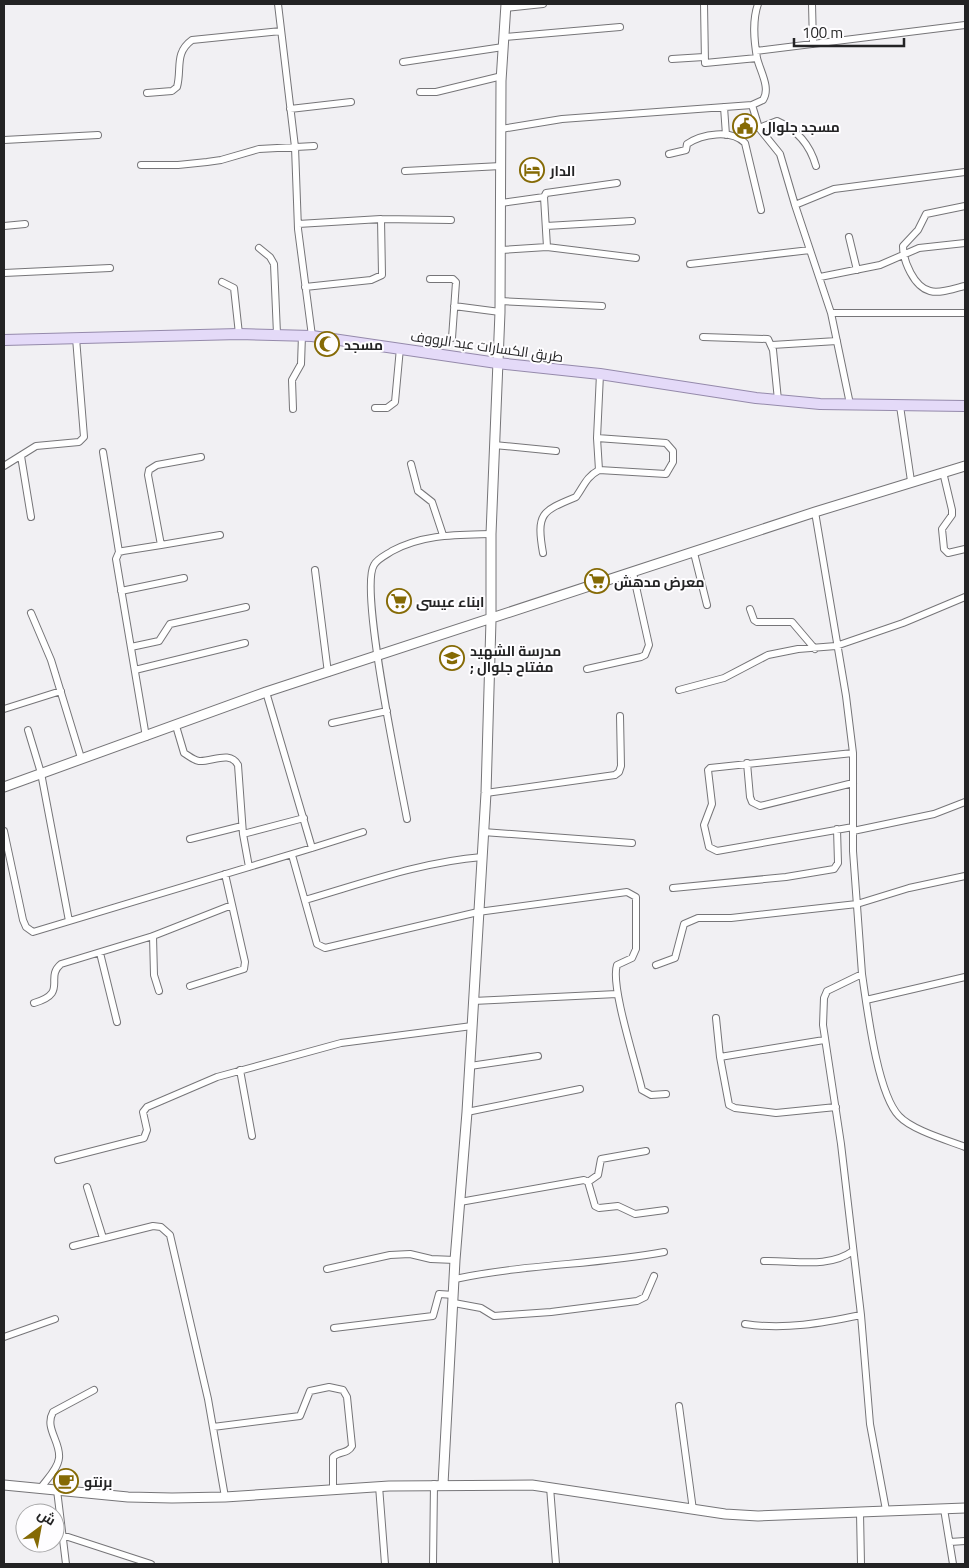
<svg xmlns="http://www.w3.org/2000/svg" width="969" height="1568" font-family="'Titillium Web',Cairo,sans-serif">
  <rect width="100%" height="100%" fill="#f1f0f3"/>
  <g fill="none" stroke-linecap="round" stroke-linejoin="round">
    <defs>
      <path id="street" d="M278,4L295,147L298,229L312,336
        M704,4L705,63L757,58
        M812,4L813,44
        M506,8L543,4
        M504,37L620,27
        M756,51L965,25
        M672,59L704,57
        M403,62L503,47
        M420,92H436L502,76
        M147,93L172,91L177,87C182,69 174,53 192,40L281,31
        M752,105L759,128L780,154L795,205L831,313L850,404
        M724,107L726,135
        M290,109L351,102
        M759,128L777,121C798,130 810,145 816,166
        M501,129L562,119L752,105L763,100C771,88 760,71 757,58C754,40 752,21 758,4
        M4,140L98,135
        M669,154L686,150L687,144C702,134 731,129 745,143L761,210
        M141,165H178L207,162L221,160L259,149L314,146
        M405,171L501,166
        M501,203L544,197
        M795,205L834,189L965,172
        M965,206L926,214L918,230L903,246C903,261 914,287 930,291C941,294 955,288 965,286
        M298,224L381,219L451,220
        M4,226L25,224
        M546,226L632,221
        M849,237L857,270
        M547,247L544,197L546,193L617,183
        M259,248L270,257L274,264L277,334
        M501,250L547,247L636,258
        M690,264L810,250
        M4,273L110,268
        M820,277L880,265L919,248L965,243
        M430,279H453L456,282L452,338
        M222,282L234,288L239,334
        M305,287L371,280L382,275L381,219
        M500,301L602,306
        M454,306L500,312
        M831,313H965
        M703,337L768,339L773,350L778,400
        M772,345L837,341
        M900,406L911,481
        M375,408H387L395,402L400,348
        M293,409L292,380L301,364L302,335
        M597,438L666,443L673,451V462L666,474L599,470
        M494,445L556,451
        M103,452L119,552
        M21,456L31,517
        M411,464L418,491L432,502L443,535
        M4,466L36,446L79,442L84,437L76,338
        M943,472L952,510V515L942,529L944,549L948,553L965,549
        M815,512L846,696L853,753V851L862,974L827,991L824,998L823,1025L841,1144L861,1315L870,1424L886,1510
        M161,545L220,535
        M543,553C536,513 542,511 576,497C584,486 586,477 599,470L597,438L600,374
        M694,553L707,605
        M315,570L328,673
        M121,591L184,578
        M750,609L754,620L757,622H792L815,649
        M31,613L51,660L81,758
        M131,647L159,641L170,624L246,607
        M587,669L641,657L645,655L649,645L633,573
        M135,670L245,643
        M679,690L724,678L768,655L798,649L836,646L903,623L965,597
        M266,692L312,848L363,832
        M4,709L61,691
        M332,723L387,711
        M176,726L184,753C189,756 193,760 199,761C212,762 230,750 238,765L243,834L249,867
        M28,730L41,773L69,921
        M146,737L116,559L119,552L123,551L161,545L148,475L149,470L157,465L201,457
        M853,753L710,768L708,770L712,804L704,825L709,847L717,851L853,827
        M747,763L750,797L752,802L760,806L853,783
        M486,793L615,775L619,772L621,766L620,716
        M407,819C400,781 359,589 374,565C377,559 386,555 392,551C424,534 456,535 491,534
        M4,831L23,920L26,927L33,932L312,848
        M853,831L934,814L965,802
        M483,832L632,843
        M243,834L304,818
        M190,839L242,826
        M292,855L317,944L325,948L478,912L627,892L636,897V949L632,958L617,965C610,985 636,1064 642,1090L651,1095L666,1094
        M673,888L786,877L834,869L838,863L837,829
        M305,900C364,883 421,862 482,857
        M153,936L154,975L159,991
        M100,953L117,1022
        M656,965L675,958L684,924L698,918H731L857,904L909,888L965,876
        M862,974C867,1007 877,1093 899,1116C912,1130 947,1140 965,1147
        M190,986L244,969L245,962L225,874
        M866,1000L965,977
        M473,1001L617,994
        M34,1003C69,993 44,978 61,964L153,936L232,905
        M716,1018L720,1057L729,1105L735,1108L776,1113L836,1107
        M720,1057L824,1040
        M470,1066L538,1056
        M240,1070L252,1136
        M467,1112L580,1089
        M58,1160L144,1138L147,1130L143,1112L147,1107L217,1077L341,1043L472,1026
        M588,1182L598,1175L601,1159L646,1151
        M87,1187L103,1238
        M460,1202L584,1180L588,1182L595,1206L599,1208L618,1206L635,1214L665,1210
        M73,1246L153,1226L161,1227L170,1235L208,1399L225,1497
        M764,1261C794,1260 828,1269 853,1251
        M327,1269L390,1255L410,1254L431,1259L455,1260
        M455,1279C524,1264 595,1265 664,1252
        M454,1303L481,1308L494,1316L551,1312L637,1301L645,1297L654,1276
        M745,1324C785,1330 822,1323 861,1315
        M334,1328L433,1316L439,1294L454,1295
        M4,1337L55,1319
        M679,1406L693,1510
        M213,1427L300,1416L310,1391L329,1387L343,1390L347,1397L352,1446C348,1454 339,1451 333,1457V1489
        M379,1486L385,1564
        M550,1487L556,1564
        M40,1489C46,1480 58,1469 59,1458C61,1442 44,1428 53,1412L94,1390
        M57,1490L66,1564
        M944,1509L953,1564
        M860,1513L861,1564
        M62,1535L151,1564
        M950,1542L965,1541
        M433,1564L434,1484"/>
      <path id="secondary" d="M4,787L266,692L815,512L965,466
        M443,1484L455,1260L467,1112L486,793L491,620V534L500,312L501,81L506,4
        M4,1485L128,1497L172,1498L225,1497L389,1486L532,1485L725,1514L758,1516L965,1508"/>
      <path id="primary" d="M4,340L239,334L312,336L497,363L600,374L756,398L820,404L965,406"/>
    </defs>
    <use href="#street" stroke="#767578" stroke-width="8"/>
    <use href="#secondary" stroke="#767578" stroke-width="11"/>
    <use href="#primary" stroke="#958aab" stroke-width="12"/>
    <use href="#street" stroke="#fff" stroke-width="6"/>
    <use href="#secondary" stroke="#fff" stroke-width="9"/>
    <use href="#primary" stroke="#e4daf8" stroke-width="10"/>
  </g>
  <defs>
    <symbol id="civic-ring" viewBox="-11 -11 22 22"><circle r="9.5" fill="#fefdff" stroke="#856a05" stroke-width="1.5"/><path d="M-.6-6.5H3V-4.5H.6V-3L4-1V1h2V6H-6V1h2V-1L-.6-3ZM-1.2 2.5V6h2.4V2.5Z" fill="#856a05"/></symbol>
    <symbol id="hotel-ring" viewBox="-11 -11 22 22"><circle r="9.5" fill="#fefdff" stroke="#856a05" stroke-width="1.5"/><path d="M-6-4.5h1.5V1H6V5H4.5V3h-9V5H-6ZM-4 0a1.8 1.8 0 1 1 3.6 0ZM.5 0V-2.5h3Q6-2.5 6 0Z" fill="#856a05"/></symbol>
    <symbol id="mosque-ring" viewBox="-11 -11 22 22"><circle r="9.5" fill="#fefdff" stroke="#856a05" stroke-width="1.5"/><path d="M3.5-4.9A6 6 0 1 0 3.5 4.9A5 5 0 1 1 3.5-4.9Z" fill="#856a05"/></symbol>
    <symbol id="supermarket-ring" viewBox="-11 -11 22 22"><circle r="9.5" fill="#fefdff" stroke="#856a05" stroke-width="1.5"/><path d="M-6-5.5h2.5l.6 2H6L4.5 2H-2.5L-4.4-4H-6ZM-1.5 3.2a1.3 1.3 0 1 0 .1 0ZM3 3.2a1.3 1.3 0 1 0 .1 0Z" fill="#856a05"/></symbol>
    <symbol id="school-ring" viewBox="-11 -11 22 22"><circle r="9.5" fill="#fefdff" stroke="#856a05" stroke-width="1.5"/><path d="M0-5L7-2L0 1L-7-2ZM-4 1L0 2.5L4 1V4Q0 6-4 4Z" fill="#856a05"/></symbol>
    <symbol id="cafe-ring" viewBox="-11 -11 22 22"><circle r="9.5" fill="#fefdff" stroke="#856a05" stroke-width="1.5"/><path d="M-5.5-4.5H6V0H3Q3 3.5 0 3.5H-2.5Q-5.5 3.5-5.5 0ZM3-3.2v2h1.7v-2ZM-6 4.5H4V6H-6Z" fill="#856a05"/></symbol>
  </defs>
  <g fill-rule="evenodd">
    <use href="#civic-ring" x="731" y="112" width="28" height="28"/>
    <use href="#hotel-ring" x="518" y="156" width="28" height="28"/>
    <use href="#mosque-ring" x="313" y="330" width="28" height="28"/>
    <use href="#supermarket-ring" x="583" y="567" width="28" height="28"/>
    <use href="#supermarket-ring" x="385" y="587" width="28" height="28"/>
    <use href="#school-ring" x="438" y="644" width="28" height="28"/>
    <use href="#cafe-ring" x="52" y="1467" width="28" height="28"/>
  </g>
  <g text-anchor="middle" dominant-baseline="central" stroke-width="4" stroke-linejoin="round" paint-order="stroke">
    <g font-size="14" font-weight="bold" fill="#232324" stroke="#fefdff" text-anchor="start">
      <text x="762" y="126">مسجد جلوال</text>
      <text x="550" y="170">الدار</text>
      <text x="344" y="344">مسجد</text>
      <text x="614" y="581">معرض مدهش</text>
      <text x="416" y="601">ابناء عيسى</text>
      <text x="470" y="650">مدرسة الشهيد<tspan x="470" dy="16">; مفتاح جلوال</tspan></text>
      <text x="84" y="1481">برنتو</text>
    </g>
    <g font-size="14" fill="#232324" stroke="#fefdff">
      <text transform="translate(487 346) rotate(8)">طريق الكسارات عبد الرووف</text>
    </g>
  </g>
  <rect width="969" height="1568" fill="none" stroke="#232324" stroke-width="10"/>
  <g transform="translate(40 1528) rotate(32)"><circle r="24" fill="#fefdff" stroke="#a6a6a7"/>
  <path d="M0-4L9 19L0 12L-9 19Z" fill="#856a05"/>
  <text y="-8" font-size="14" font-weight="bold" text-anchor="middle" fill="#232324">ش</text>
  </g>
  <path d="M794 38v8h110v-8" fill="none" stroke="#232324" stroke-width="2.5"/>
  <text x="802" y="38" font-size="15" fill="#232324" stroke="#fefdff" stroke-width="4" paint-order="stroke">100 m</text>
</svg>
